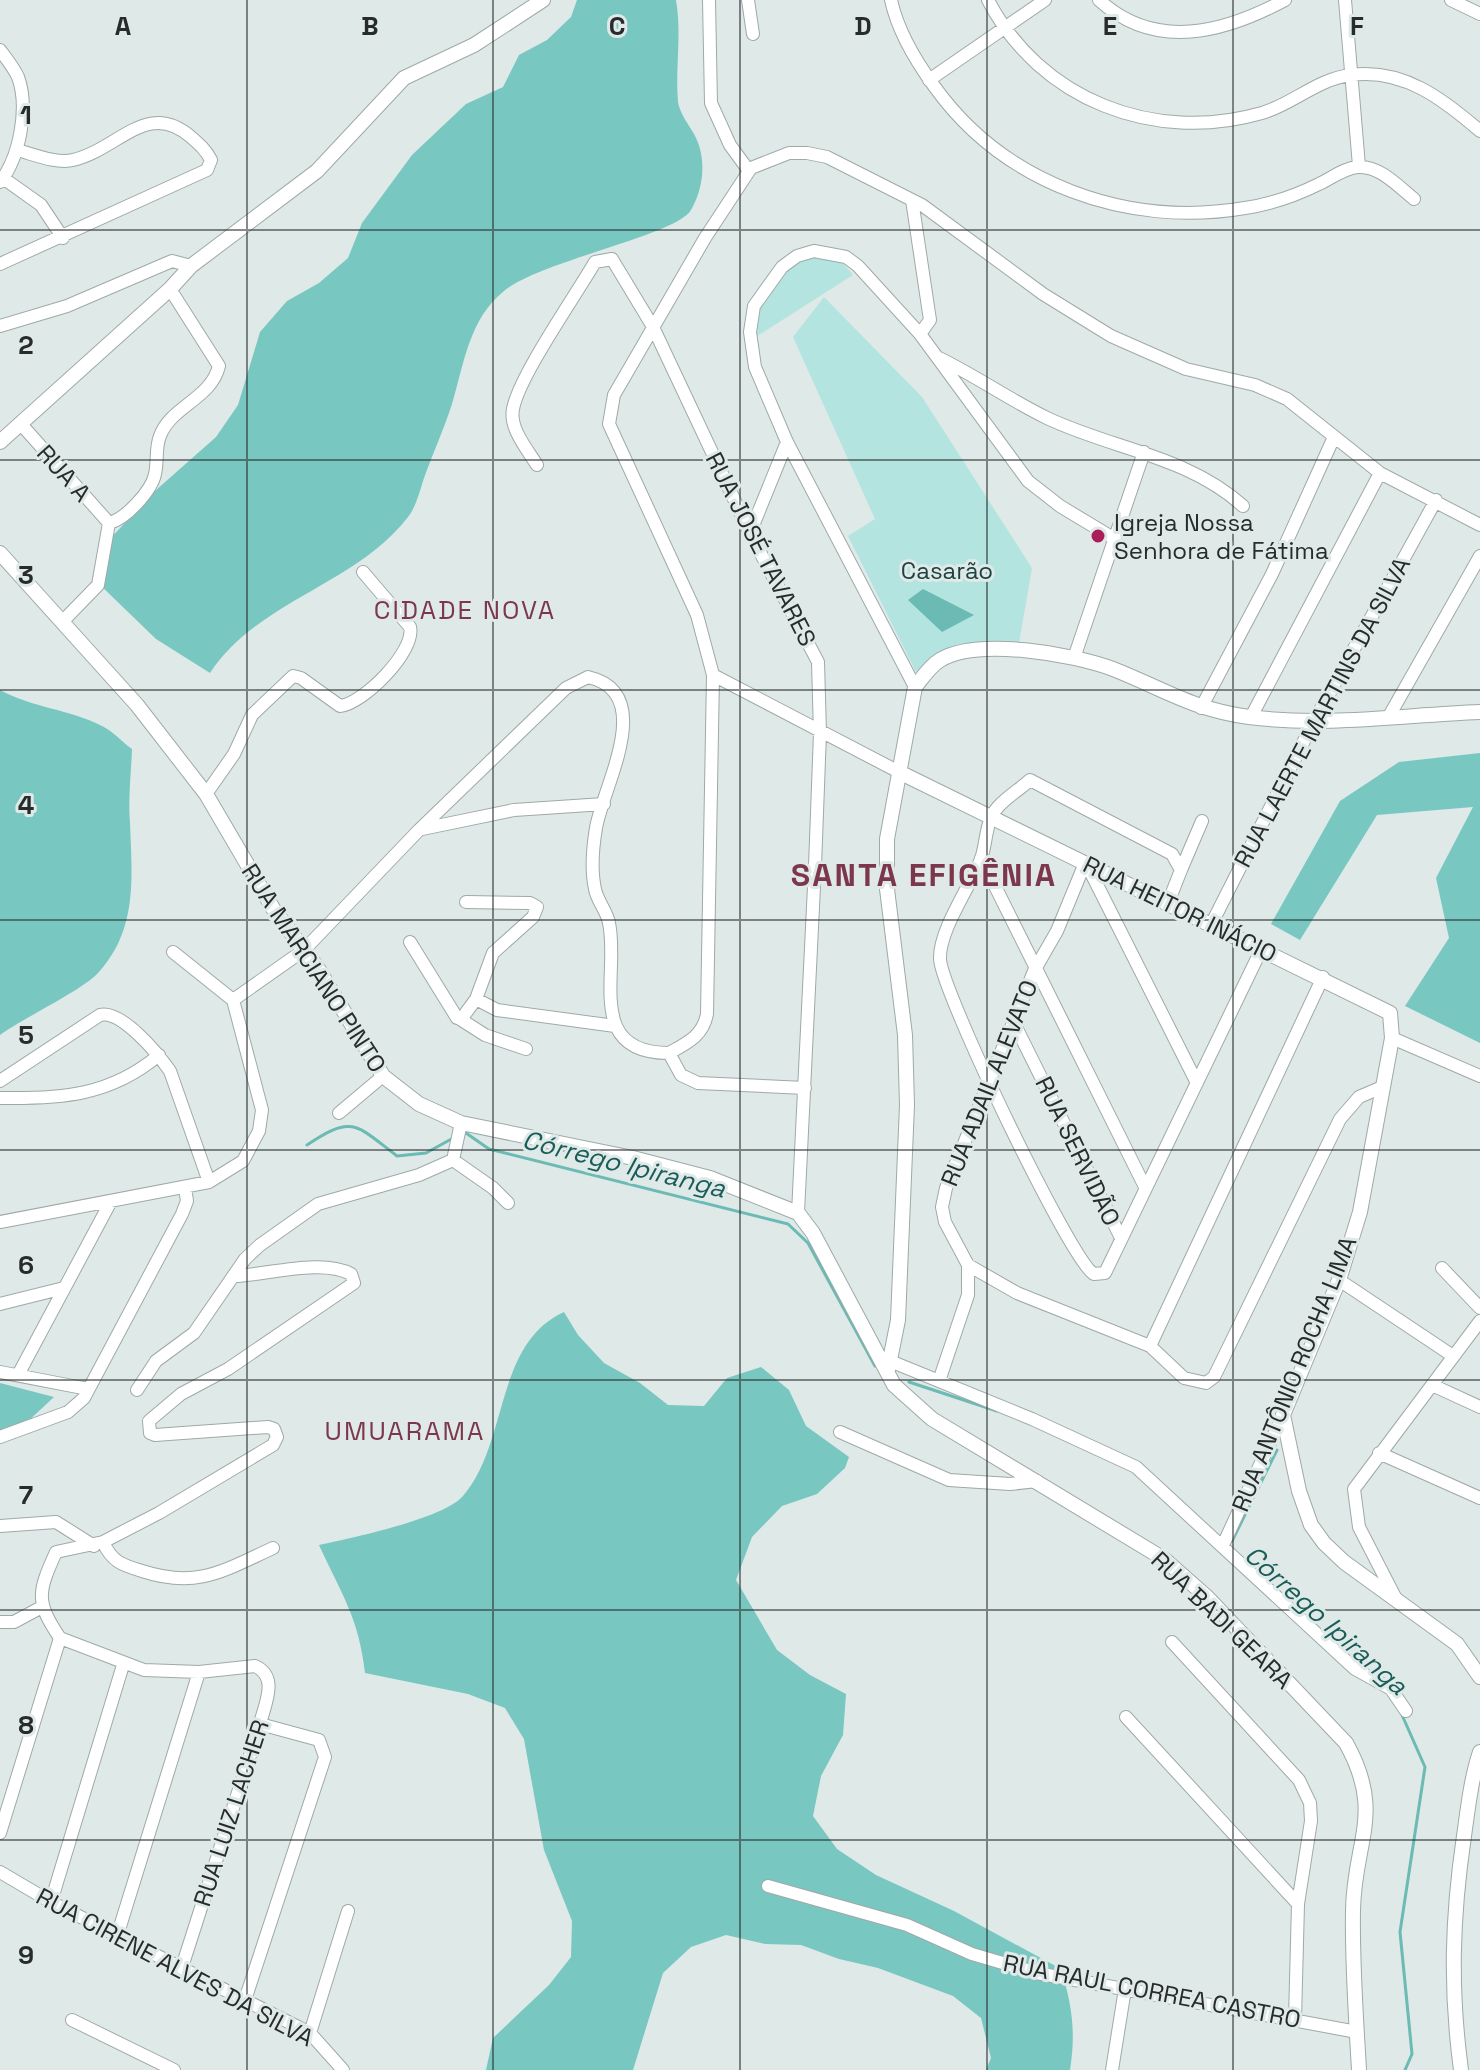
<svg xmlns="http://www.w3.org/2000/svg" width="1480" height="2070" font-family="'Space Grotesk',sans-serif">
  <rect width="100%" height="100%" fill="#dee9e8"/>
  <path fill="#b3e4e0" d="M814,257L843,263L853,275L754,338C758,298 774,270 814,257Z
    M824,297L922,397L1032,568L1019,643L958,644L916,672L848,536L875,519L793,337Z"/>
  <path fill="#79c7c1" d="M577,0H676C682,35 675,67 678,102C680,114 689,125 694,134C707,157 704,188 691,210C677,235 540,261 504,291C469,319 464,364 452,404C444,429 433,453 424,478C420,490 416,507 408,517C357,584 257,601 210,673L156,639L96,581L105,544L155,491L216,437L238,405L260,332L287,301L319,283L348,258L362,223L412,155L466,104L503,87L519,55L547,40L571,17Z
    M0,690C33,708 69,709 102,726C113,731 122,742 132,749C131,774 128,799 130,823C132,877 138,930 98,973C81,991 25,1017 0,1035Z
    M1480,753V1043L1405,1006L1449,938L1436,878L1473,807L1377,815L1300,940L1271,924L1340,801L1399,762Z
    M564,1312L578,1335L604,1363L640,1383L668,1405L704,1406L727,1378L761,1367L789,1390L806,1426L849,1457L845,1468L817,1494L782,1506L752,1537L736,1580L777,1650L810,1675L846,1694L843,1735L821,1776L813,1816L837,1849L876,1875L954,1911L1061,1969C1072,2005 1076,2032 1070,2070H986L991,2058L981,2018L953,1996L878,1968L839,1959L801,1945L765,1944L726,1935L691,1947L663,1973L633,2070H486L493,2038L549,1985L571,1957L572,1921L544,1850L524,1739L505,1708L468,1694L365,1673C359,1618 341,1593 319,1545C351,1538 443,1519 463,1496C509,1443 494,1344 564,1312Z
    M0,1383L54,1397L25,1424L0,1433Z"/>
  <path fill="#6bbab4" d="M923,589L974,615L942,632L908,600Z"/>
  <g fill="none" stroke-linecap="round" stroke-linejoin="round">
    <path stroke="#6bbab4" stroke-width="3" d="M462,1134L466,1133L489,1149L788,1224L808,1243L875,1366
      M307,1145C353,1114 356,1125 397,1156L426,1153L455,1137
      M909,1382L997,1411
      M1232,1541L1277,1450
      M1402,1715L1425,1767L1400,1932L1412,2054L1405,2070"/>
    <defs>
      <path id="minor" d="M709,0L711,103L730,145L749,171
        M748,0L753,34
        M891,0C898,32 915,60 934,86C1004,184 1127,228 1245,208C1271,204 1295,196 1319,184C1332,178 1344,168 1358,167C1379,165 1399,187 1414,199
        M988,0C1040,100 1154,144 1262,113C1293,104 1317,79 1351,75C1403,68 1443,99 1480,131
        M1099,0C1156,52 1225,32 1285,0
        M1345,0L1359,166
        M1451,0L1480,14
        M0,50C6,58 14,68 18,77C29,107 20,157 0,182
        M929,80L1045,0
        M3,178L41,205L63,238
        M912,200L930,320L920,334
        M0,264L207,170L211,160C206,150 199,144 191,137C147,99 119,149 73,160C56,164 33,154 17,150
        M0,326L67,306L172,261L191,266
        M939,358C976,376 1010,400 1047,418C1112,449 1188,456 1243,506
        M20,423L109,523
        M537,465C527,449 509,428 513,409C519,376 576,295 595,262L612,259L653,327L750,533L818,662L820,733L815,866L798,1213
        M109,523C126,519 152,490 155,474C158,462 155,448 160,436C171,406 211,399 219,366L170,289
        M750,533L787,442
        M62,622L98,585L109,523
        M1074,658L1144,452
        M713,675L901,773
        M915,687L787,442L755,367L750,332L754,306L782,267L797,256L814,251L846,257L858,266L920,334L1028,481L1060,506L1113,538
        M1201,708L1272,574L1334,437
        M1251,717L1380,473
        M1388,718L1480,556
        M206,794L234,754L252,715L293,676L301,678L340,706C363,704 416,651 410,627L363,572
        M422,829L514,810L604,804
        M981,858L1145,1187
        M1085,863L1057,931L1034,971L946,1188L942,1207L945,1222L968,1265L1017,1293L1150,1346L1184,1378L1206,1383L1214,1377L1340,1119L1359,1097L1380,1088
        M1087,865L1197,1083
        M1181,870L1202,821
        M466,902L530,903L537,907L533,917L493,953L476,999L497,1010L615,1026
        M1168,903L1181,870L1172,854L1030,780C1020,789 1007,797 998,807C985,821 987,842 981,859C970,887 939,930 940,959C941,990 1071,1262 1094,1274L1105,1273L1262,948
        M1211,925L1313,723L1436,500
        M410,942L457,1018H462L476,999
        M173,952L233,1000
        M233,1000L304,950L419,830L566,688L588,677C658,693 603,786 596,828C593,846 591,871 595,889C597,901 607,911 609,923C620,972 584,1053 669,1053
        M460,1019L485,1035L526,1049
        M1013,1021L1121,1238
        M1392,1038L1480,1076
        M669,1053C687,1043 703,1036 707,1014L713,675L697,615L609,424L614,395L705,238L751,168L789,153H807L827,157L922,205L1043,294L1111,336L1186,369L1255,385L1287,399L1380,473L1480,525
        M669,1053L681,1075L698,1083L805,1088
        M0,1081L100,1015C121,1009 158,1054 170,1071L209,1182
        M0,1098C61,1099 110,1096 159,1055
        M339,1113L383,1076
        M453,1160L493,1188L508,1203
        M0,1222L209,1182L243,1161L259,1131L262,1110L233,1000
        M1442,1268L1480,1308
        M1339,1280L1453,1356
        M0,1304L64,1288
        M1150,1346L1323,977
        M890,1361L1032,1419L1136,1467L1355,1669L1391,1689L1406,1711
        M0,1372L88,1389
        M18,1375L110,1203
        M939,1381L968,1295V1265
        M1432,1385L1480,1407
        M137,1390L156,1361L194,1333L245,1259L260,1245L318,1204L419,1175L453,1160L461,1123
        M840,1432L949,1480L1010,1484L1037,1481
        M0,1437L68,1412L84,1398L182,1214L187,1201L185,1188
        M1379,1453L1480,1498
        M0,1526L56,1522L94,1546
        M103,1542C112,1562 122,1565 142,1571C197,1589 223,1571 273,1548
        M1223,1545L1283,1415
        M1395,1597L1359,1527L1354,1489L1480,1321
        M0,1622H14L40,1608
        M60,1638C35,1601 38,1592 56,1552L103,1542L159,1513L273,1445L277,1437L274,1429L268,1427L155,1435L150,1433L149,1421L181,1394L228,1369L354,1283L351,1274C322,1258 267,1275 234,1276
        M60,1638L144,1670L199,1672L255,1666C279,1677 265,1703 260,1724L182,1967
        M1172,1642L1299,1780L1310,1803L1311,1821L1298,1904L1295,2019
        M1126,1717L1298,1904
        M0,1833L60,1638
        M0,1872L51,1902L310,2033L343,2070
        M768,1886L907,1925L972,1954L1037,1973L1357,2032
        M51,1902L123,1665
        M118,1933L199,1672
        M245,2000L325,1757L319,1740L260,1724
        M72,2020L174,2070
        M310,2033L348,1911
        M1112,2070L1125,1989"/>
      <path id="tertiary" d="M0,442L170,289L191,266L317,171L404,78L474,45L543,0
        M0,553L137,705L206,794L274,910L317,967L383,1076L419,1104L461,1123L633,1158L710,1178L798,1213L813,1233L894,1385L932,1419L1164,1559L1208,1598L1346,1743C1385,1813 1354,1841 1353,1910C1352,1963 1356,2017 1359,2070
        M901,773L1390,1013L1392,1038L1360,1212L1339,1280L1283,1415L1299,1491L1311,1525L1324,1543L1344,1562L1457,1644L1480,1677
        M888,1370L898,1320L907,1105L905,1035L887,889V839L915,687C923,677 929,667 940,660C977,637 1073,654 1113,669C1164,689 1191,709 1249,717C1326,727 1403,715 1480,712
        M1461,2070C1450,1988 1452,1918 1464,1836C1468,1808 1471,1779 1480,1752"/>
    </defs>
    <use href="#minor" stroke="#9fa9a8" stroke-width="14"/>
    <use href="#tertiary" stroke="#9fa9a8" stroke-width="16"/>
    <use href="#minor" stroke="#fff" stroke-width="12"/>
    <use href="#tertiary" stroke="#fff" stroke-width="14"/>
  </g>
  <path fill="none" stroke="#272b2b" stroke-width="2" stroke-opacity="0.55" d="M247,0V2070M493,0V2070M740,0V2070M987,0V2070M1233,0V2070M0,230H1480M0,460H1480M0,690H1480M0,920H1480M0,1150H1480M0,1380H1480M0,1610H1480M0,1840H1480"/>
  <circle fill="#ab1c59" stroke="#dee9e8" stroke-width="3" cx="1098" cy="536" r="8"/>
  <g text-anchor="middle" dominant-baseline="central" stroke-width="6" stroke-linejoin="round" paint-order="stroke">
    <g font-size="24" fill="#272b2b" stroke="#dee9e8">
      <text transform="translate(64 473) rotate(48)">RUA A</text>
      <text transform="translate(761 549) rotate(63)">RUA JOSÉ TAVARES</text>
      <text transform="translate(1322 712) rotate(-62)">RUA LAERTE MARTINS DA SILVA</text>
      <text transform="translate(1180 909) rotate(26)">RUA HEITOR INÁCIO</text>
      <text transform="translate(314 968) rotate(57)">RUA MARCIANO PINTO</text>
      <text transform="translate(989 1083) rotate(-68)">RUA ADAIL ALEVATO</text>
      <text transform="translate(1078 1151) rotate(64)">RUA SERVIDÃO</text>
      <text transform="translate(1294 1374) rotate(-68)">RUA ANTÔNIO ROCHA LIMA</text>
      <text transform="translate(1222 1620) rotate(44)">RUA BADI GEARA</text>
      <text transform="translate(231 1813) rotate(-72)">RUA LUIZ LACHER</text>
      <text transform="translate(175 1967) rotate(28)">RUA CIRENE ALVES DA SILVA</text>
      <text transform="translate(1152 1991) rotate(11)">RUA RAUL CORREA CASTRO</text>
    </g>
    <g font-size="24" fill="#272b2b" stroke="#dee9e8" text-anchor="start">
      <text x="1114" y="522">Igreja Nossa<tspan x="1114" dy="28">Senhora de Fátima</tspan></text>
    </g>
    <g font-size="24" fill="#1d4240" stroke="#dee9e8">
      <text x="947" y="570">Casarão</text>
    </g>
    <g font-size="26" letter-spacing="2" fill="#7d374d" stroke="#dee9e8">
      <text x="465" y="610">CIDADE NOVA</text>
      <text x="405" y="1431">UMUARAMA</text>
    </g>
    <g font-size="26" font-style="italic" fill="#1a5c58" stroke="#dee9e8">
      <text transform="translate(624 1164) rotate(14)">Córrego Ipiranga</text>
      <text transform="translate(1326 1620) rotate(42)">Córrego Ipiranga</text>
    </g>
    <g font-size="32" font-weight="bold" letter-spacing="2" fill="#7d374d" stroke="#dee9e8">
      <text x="924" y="875">SANTA EFIGÊNIA</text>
    </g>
  </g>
  <g font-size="26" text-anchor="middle" font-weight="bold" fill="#272b2b" stroke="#dee9e8" stroke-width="6" stroke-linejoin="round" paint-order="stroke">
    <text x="123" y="35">A</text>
    <text x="370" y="35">B</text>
    <text x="617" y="35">C</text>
    <text x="863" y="35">D</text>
    <text x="1110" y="35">E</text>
    <text x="1357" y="35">F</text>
    <text x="26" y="124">1</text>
    <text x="26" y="354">2</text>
    <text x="26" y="584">3</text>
    <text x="26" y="814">4</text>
    <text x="26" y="1044">5</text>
    <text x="26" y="1274">6</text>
    <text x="26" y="1504">7</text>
    <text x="26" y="1734">8</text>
    <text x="26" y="1964">9</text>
  </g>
</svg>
